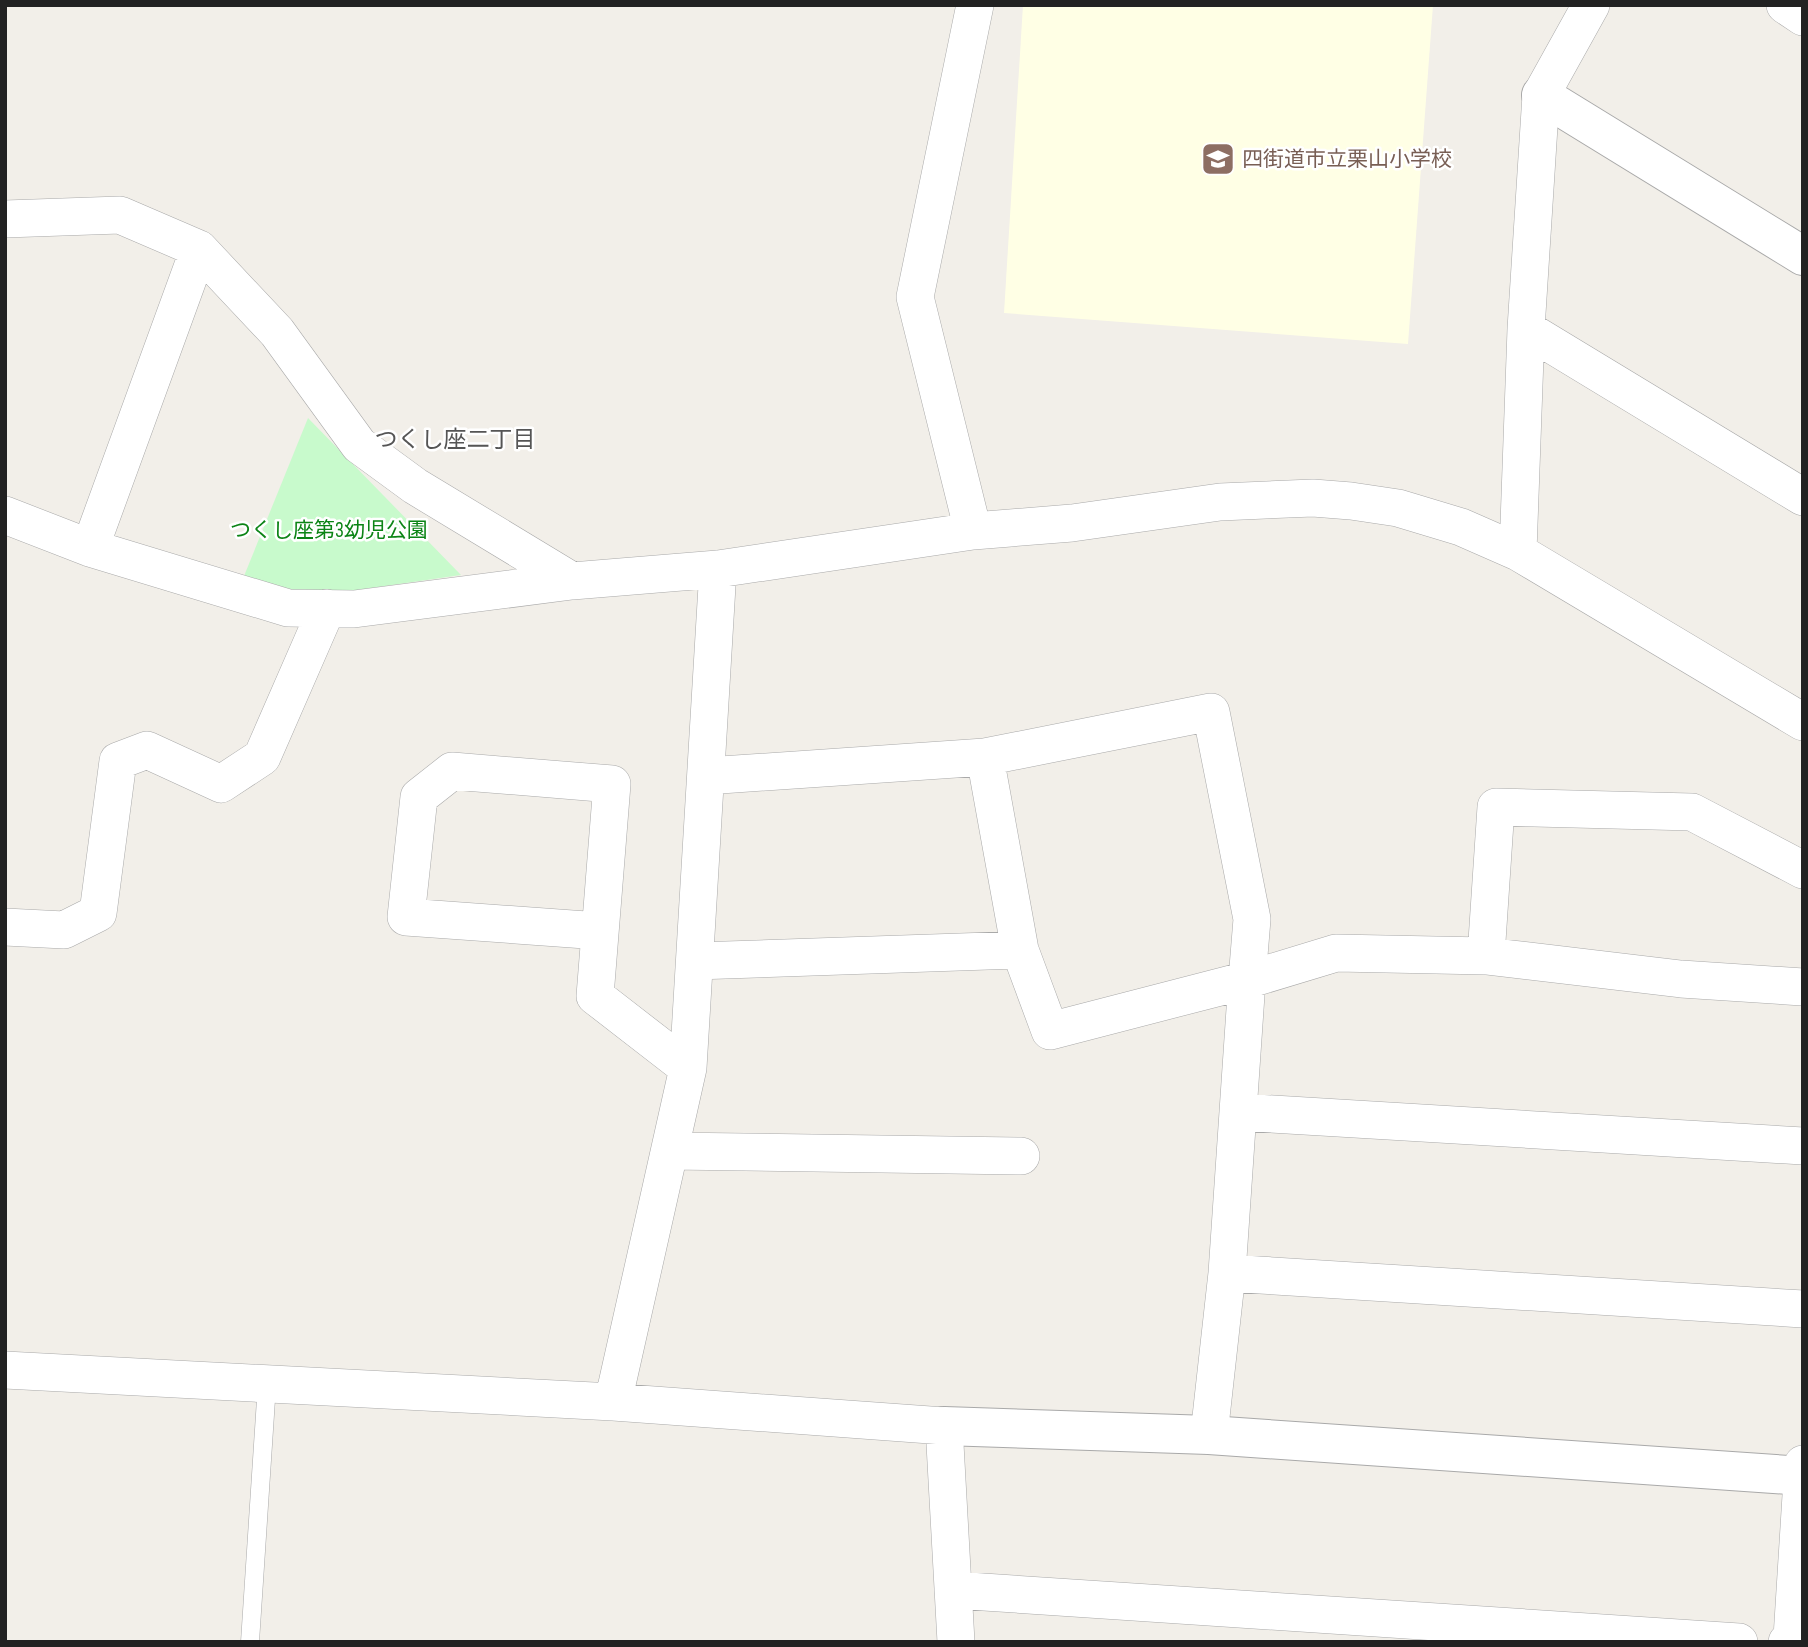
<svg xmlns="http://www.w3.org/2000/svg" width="1808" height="1647" font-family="'Sofia Sans Condensed','Noto Sans JP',sans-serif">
  <rect width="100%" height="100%" fill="#f2efe9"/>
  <path fill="#ffffe5" d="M1023,5H1433L1408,344L1004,313Z"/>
  <path fill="#c8facc" d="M308,418L461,575L344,592L297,591L244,576Z"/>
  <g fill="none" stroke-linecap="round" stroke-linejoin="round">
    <defs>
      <path id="service" d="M250,1642L267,1384"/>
      <path id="minor" d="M1785,5L1803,17
        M5,219L120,215L199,249L277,332L359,445L415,486L572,581
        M1526,329L1803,497
        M5,515L90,548L288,608L354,609L572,581L718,569L973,531L1072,523L1220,502L1313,498L1351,501L1398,508L1461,527L1518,552L1803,722
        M973,531L915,297L975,5
        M90,548L199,249
        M1518,552L1526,329L1541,95L1591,5
        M706,776L985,757L1211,712L1252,919L1247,980L1050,1031L1020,950L985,757
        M5,927L64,930L98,913L118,761L147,750L221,784L262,757L327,608
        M600,931L406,917L419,797L452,771L612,784L595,996L688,1068
        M1486,956L1496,807L1692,812L1803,870
        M695,961L1020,950
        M1239,1112L1803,1146
        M670,1151L1021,1156
        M1227,1273L1803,1309
        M5,1370L613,1402L944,1426L956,1642
        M613,1402L688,1068L718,569
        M1209,1435L1227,1273L1247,980L1336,953L1486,956L1681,979L1803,987
        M953,1590L1739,1642
        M1787,1642L1792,1638L1803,1464"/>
      <path id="tertiary" d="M1541,95L1803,256
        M944,1426L1209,1435L1803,1476"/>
    </defs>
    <use href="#service" stroke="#a9a9a9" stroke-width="19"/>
    <use href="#minor" stroke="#a9a9a9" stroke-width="38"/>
    <use href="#tertiary" stroke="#a9a9a9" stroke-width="40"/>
    <use href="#service" stroke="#fff" stroke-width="18"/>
    <use href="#minor" stroke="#fff" stroke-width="37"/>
    <use href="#tertiary" stroke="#fff" stroke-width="38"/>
  </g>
  <defs>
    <symbol id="school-square" viewBox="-11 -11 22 22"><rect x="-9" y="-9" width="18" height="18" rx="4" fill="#8d6e63" stroke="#fff"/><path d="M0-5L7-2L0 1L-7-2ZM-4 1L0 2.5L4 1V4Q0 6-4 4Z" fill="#fff"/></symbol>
  </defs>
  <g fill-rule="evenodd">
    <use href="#school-square" x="1199" y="140" width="38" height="38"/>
  </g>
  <g text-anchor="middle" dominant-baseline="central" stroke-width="5" stroke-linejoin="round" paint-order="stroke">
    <g font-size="21" fill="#785e54" stroke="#fff" text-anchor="start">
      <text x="1242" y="159">四街道市立栗山小学校</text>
    </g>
    <g font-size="21" fill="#0c8416" stroke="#fff">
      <text x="329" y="530">つくし座第3幼児公園</text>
    </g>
    <g font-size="23" fill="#555" stroke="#fff">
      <text x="455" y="440">つくし座二丁目</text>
    </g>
  </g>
  <rect width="1808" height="1647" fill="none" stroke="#222222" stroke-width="14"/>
</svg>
